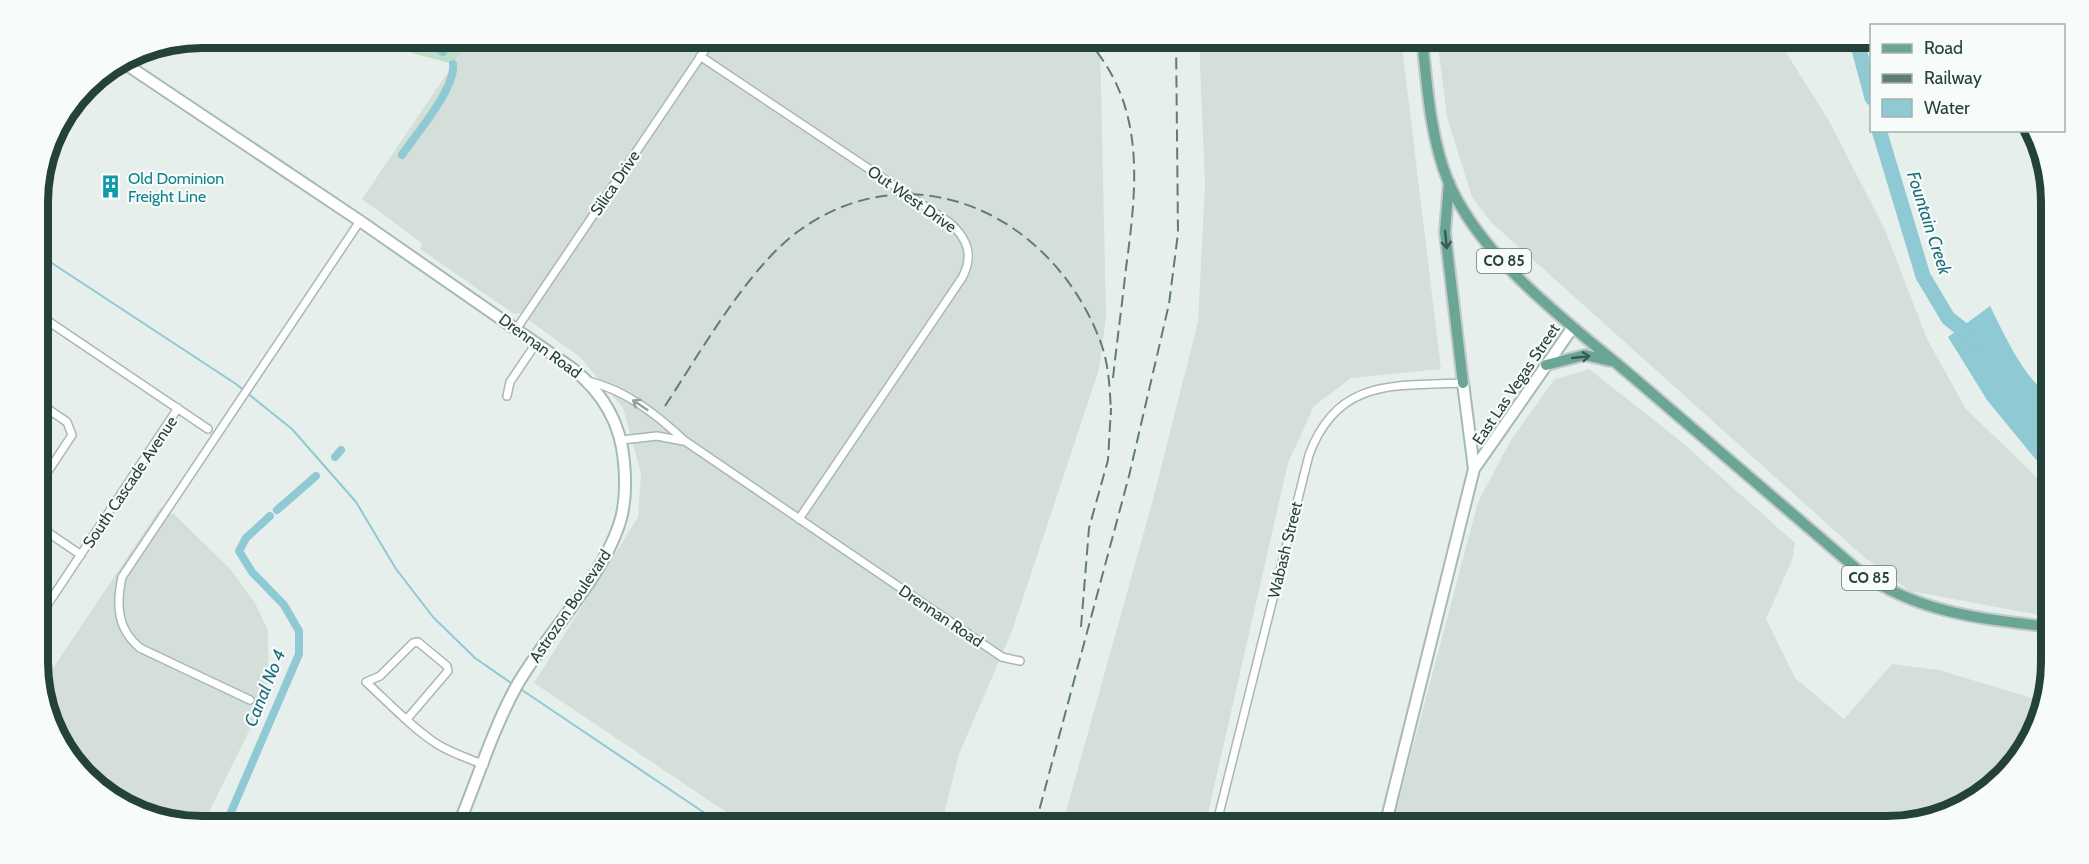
<svg xmlns="http://www.w3.org/2000/svg" width="2089" height="864" font-family="Cabin,sans-serif">
  <rect width="100%" height="100%" fill="#e6efeb"/>
  <path fill="#d4dfda" d="M471,38L1100,39L1106,317L1099,369L1012,631L959,754L941,826H747L534,683L638,517L641,473L623,408L580,357L519,313L514,314L420,249L422,243L362,199Z
    M1199,38H1401L1441,369L1351,378L1314,406L1288,463L1205,826H1062L1152,503L1198,322L1205,186Z
    M1437,38H1777L1829,121L1885,230L1927,339L1966,409L2051,491V603L2039,615L1910,591L1864,557L1491,222L1472,197L1447,117Z
    M1589,369L1678,439L1795,543L1792,560L1766,619L1795,678L1844,719L1892,664L1939,670L2045,702L2043,715L1987,793L1898,826H1392L1478,502L1511,440L1554,380Z
    M161,507L175,515L231,570L255,603L268,630V681L256,717L202,826L149,818L78,770L41,694V686Z"/>
  <path fill="#bfe0c8" d="M391,38H471L453,64L412,53Z"/>
  <path fill="#8ec9d4" d="M1990,306C2006,338 2022,375 2051,398V478L1987,400L1948,337Z"/>
  <g fill="none" stroke-linecap="round" stroke-linejoin="round">
    <path stroke="#8ec9d4" stroke-width="2" d="M38,254L236,384L292,429L356,502L396,569L433,617L475,658L514,685
      M519,688L724,826"/>
    <path stroke="#8ec9d4" stroke-width="8" d="M423,38L443,52
      M402,155C416,134 456,88 453,64
      M335,457L341,450
      M277,510L316,476
      M225,826L299,654V631L284,605L252,572L239,551L246,538L270,516"/>
    <path stroke="#8ec9d4" stroke-width="15" d="M1856,38L1872,98
      M1879,130L1923,276L1948,318L1977,341"/>
    <defs>
      <path id="street" d="M700,56L950,223C968,239 974,256 962,278L799,519
        M39,315L208,429
        M517,328L713,38
        M588,381C626,390 657,415 685,441L1002,657L1020,661
        M507,396L510,382L537,342
        M39,403L67,422L72,435L39,485
        M622,440L657,436L683,441
        M40,527L81,555
        M40,616L178,408
        M250,700L140,648C117,629 116,605 122,577L360,221
        M407,719L448,671L447,666L418,642L413,643L380,676L366,682C389,703 411,727 437,744C451,753 468,758 484,765
        M1216,826L1309,455C1337,378 1394,386 1463,383"/>
      <path id="secondary" d="M121,61L360,221L573,369C603,393 621,424 624,462C626,483 626,505 619,525C601,580 545,635 516,687C492,731 477,781 458,826
        M1474,469L1573,327
        M1385,826L1474,469L1463,383"/>
      <path id="primary" d="M1422,38C1427,84 1430,137 1448,181C1483,263 1575,327 1641,384C1714,446 1786,509 1859,571C1917,613 1982,619 2051,627
        M1449,182L1445,232L1463,383
        M1546,365L1585,355L1610,361"/>
    </defs>
    <use href="#street" stroke="#a8b8b2" stroke-width="10"/>
    <use href="#secondary" stroke="#a4bbb3" stroke-width="14"/>
    <use href="#primary" stroke="#c2cac8" stroke-width="14"/>
    <use href="#street" stroke="#fff" stroke-width="7"/>
    <use href="#secondary" stroke="#fff" stroke-width="10"/>
    <use href="#primary" stroke="#6aa596" stroke-width="10"/>
    <path stroke="#5f7d75" stroke-width="2" stroke-dasharray="12 6" stroke-linecap="butt" d="M1085,38C1147,104 1137,186 1126,268C1122,305 1117,341 1113,378
      M665,406C700,353 749,266 800,230C915,148 1052,217 1099,338C1109,362 1110,389 1111,415
      M1081,627L1089,528L1108,460L1111,408
      M1035,826L1129,476L1169,304L1178,233L1176,38"/>
  </g>
  <defs><path id="oneway-shaft" d="M-6 0H5M1.5-3L5.5 0L1.5 3" fill="none" stroke-width="1.6" stroke-linecap="round" stroke-linejoin="round" transform="scale(1.5)"/></defs>
  <g stroke="#365b51">
    <use href="#oneway-shaft" transform="translate(1446 240) rotate(84)"/>
    <use href="#oneway-shaft" transform="translate(1581 357) rotate(-6)"/>
  </g>
  <use stroke="#92a09c" href="#oneway-shaft" transform="translate(640 405) rotate(-146)"/>
  <defs>
    <symbol id="building-bare" viewBox="-9 -9 18 18"><path d="M-4-6H4V6H1V3H-1V6H-4ZM-2.5-4.3h1.7v1.8h-1.7ZM.8-4.3h1.7v1.8H.8ZM-2.5-1h1.7V.8h-1.7ZM.8-1h1.7V.8H.8Z" fill="#0f9aa8" stroke="#f7fbf9" stroke-width="2.5" paint-order="stroke"/></symbol>
  </defs>
  <g fill-rule="evenodd">
    <use href="#building-bare" x="94" y="170" width="33" height="33"/>
  </g>
  <g text-anchor="middle" dominant-baseline="central" stroke-width="4.5" stroke-linejoin="round" paint-order="stroke">
    <g fill="#f7fbf9" stroke="#637a73" stroke-width="1.5">
      <rect x="1477" y="249" width="54" height="24" rx="4.5"/>
      <rect x="1842" y="566" width="54" height="24" rx="4.5"/>
    </g>
    <g font-size="15" font-weight="bold" fill="#24423a">
      <text x="1504" y="261">CO 85</text>
      <text x="1869" y="578">CO 85</text>
    </g>
    <g font-size="16" fill="#0d838f" stroke="#f7fbf9" text-anchor="start">
      <text x="128" y="178">Old Dominion<tspan x="128" dy="18">Freight Line</tspan></text>
    </g>
    <g font-size="16" fill="#24423a" stroke="#f7fbf9">
      <text transform="translate(615 183) rotate(-56)">Silica Drive</text>
      <text transform="translate(912 199) rotate(35)">Out West Drive</text>
      <text transform="translate(540 346) rotate(36)">Drennan Road</text>
      <text transform="translate(1516 384) rotate(-56)">East Las Vegas Street</text>
      <text transform="translate(130 482) rotate(-56)">South Cascade Avenue</text>
      <text transform="translate(1285 550) rotate(-76)">Wabash Street</text>
      <text transform="translate(570 606) rotate(-56)">Astrozon Boulevard</text>
      <text transform="translate(941 616) rotate(34)">Drennan Road</text>
    </g>
    <g font-size="18" font-style="italic" fill="#1c6f80" stroke="#f7fbf9">
      <text transform="translate(1929 223) rotate(72)">Fountain Creek</text>
      <text transform="translate(265 688) rotate(-68)">Canal No 4</text>
    </g>
  </g>
  <path d="M0 0H2089V864H0ZM202 48H1887A154 154 0 0 1 2041 202V662A154 154 0 0 1 1887 816H202A154 154 0 0 1 48 662V202A154 154 0 0 1 202 48Z" fill="#f7fbf9" fill-rule="evenodd"/>
  <path fill="none" stroke="#24423a" stroke-width="8" d="M202 48H1887A154 154 0 0 1 2041 202V662A154 154 0 0 1 1887 816H202A154 154 0 0 1 48 662V202A154 154 0 0 1 202 48Z"/>
  <rect x="1870" y="24" width="195" height="108" fill="#f7fbf9" stroke="#a3b1ad" stroke-width="1.5"/>
  <rect x="1882" y="44" width="30" height="9" fill="#6aa596" stroke="#a3b1ad" stroke-width="1.5"/>
  <text x="1924" y="54" font-size="18" fill="#24423a">Road</text>
  <rect x="1882" y="74" width="30" height="9" fill="#5f7d75" stroke="#a3b1ad" stroke-width="1.5"/>
  <text x="1924" y="84" font-size="18" fill="#24423a">Railway</text>
  <rect x="1882" y="99" width="30" height="18" fill="#8ec9d4" stroke="#a3b1ad" stroke-width="1.5"/>
  <text x="1924" y="114" font-size="18" fill="#24423a">Water</text>
</svg>
